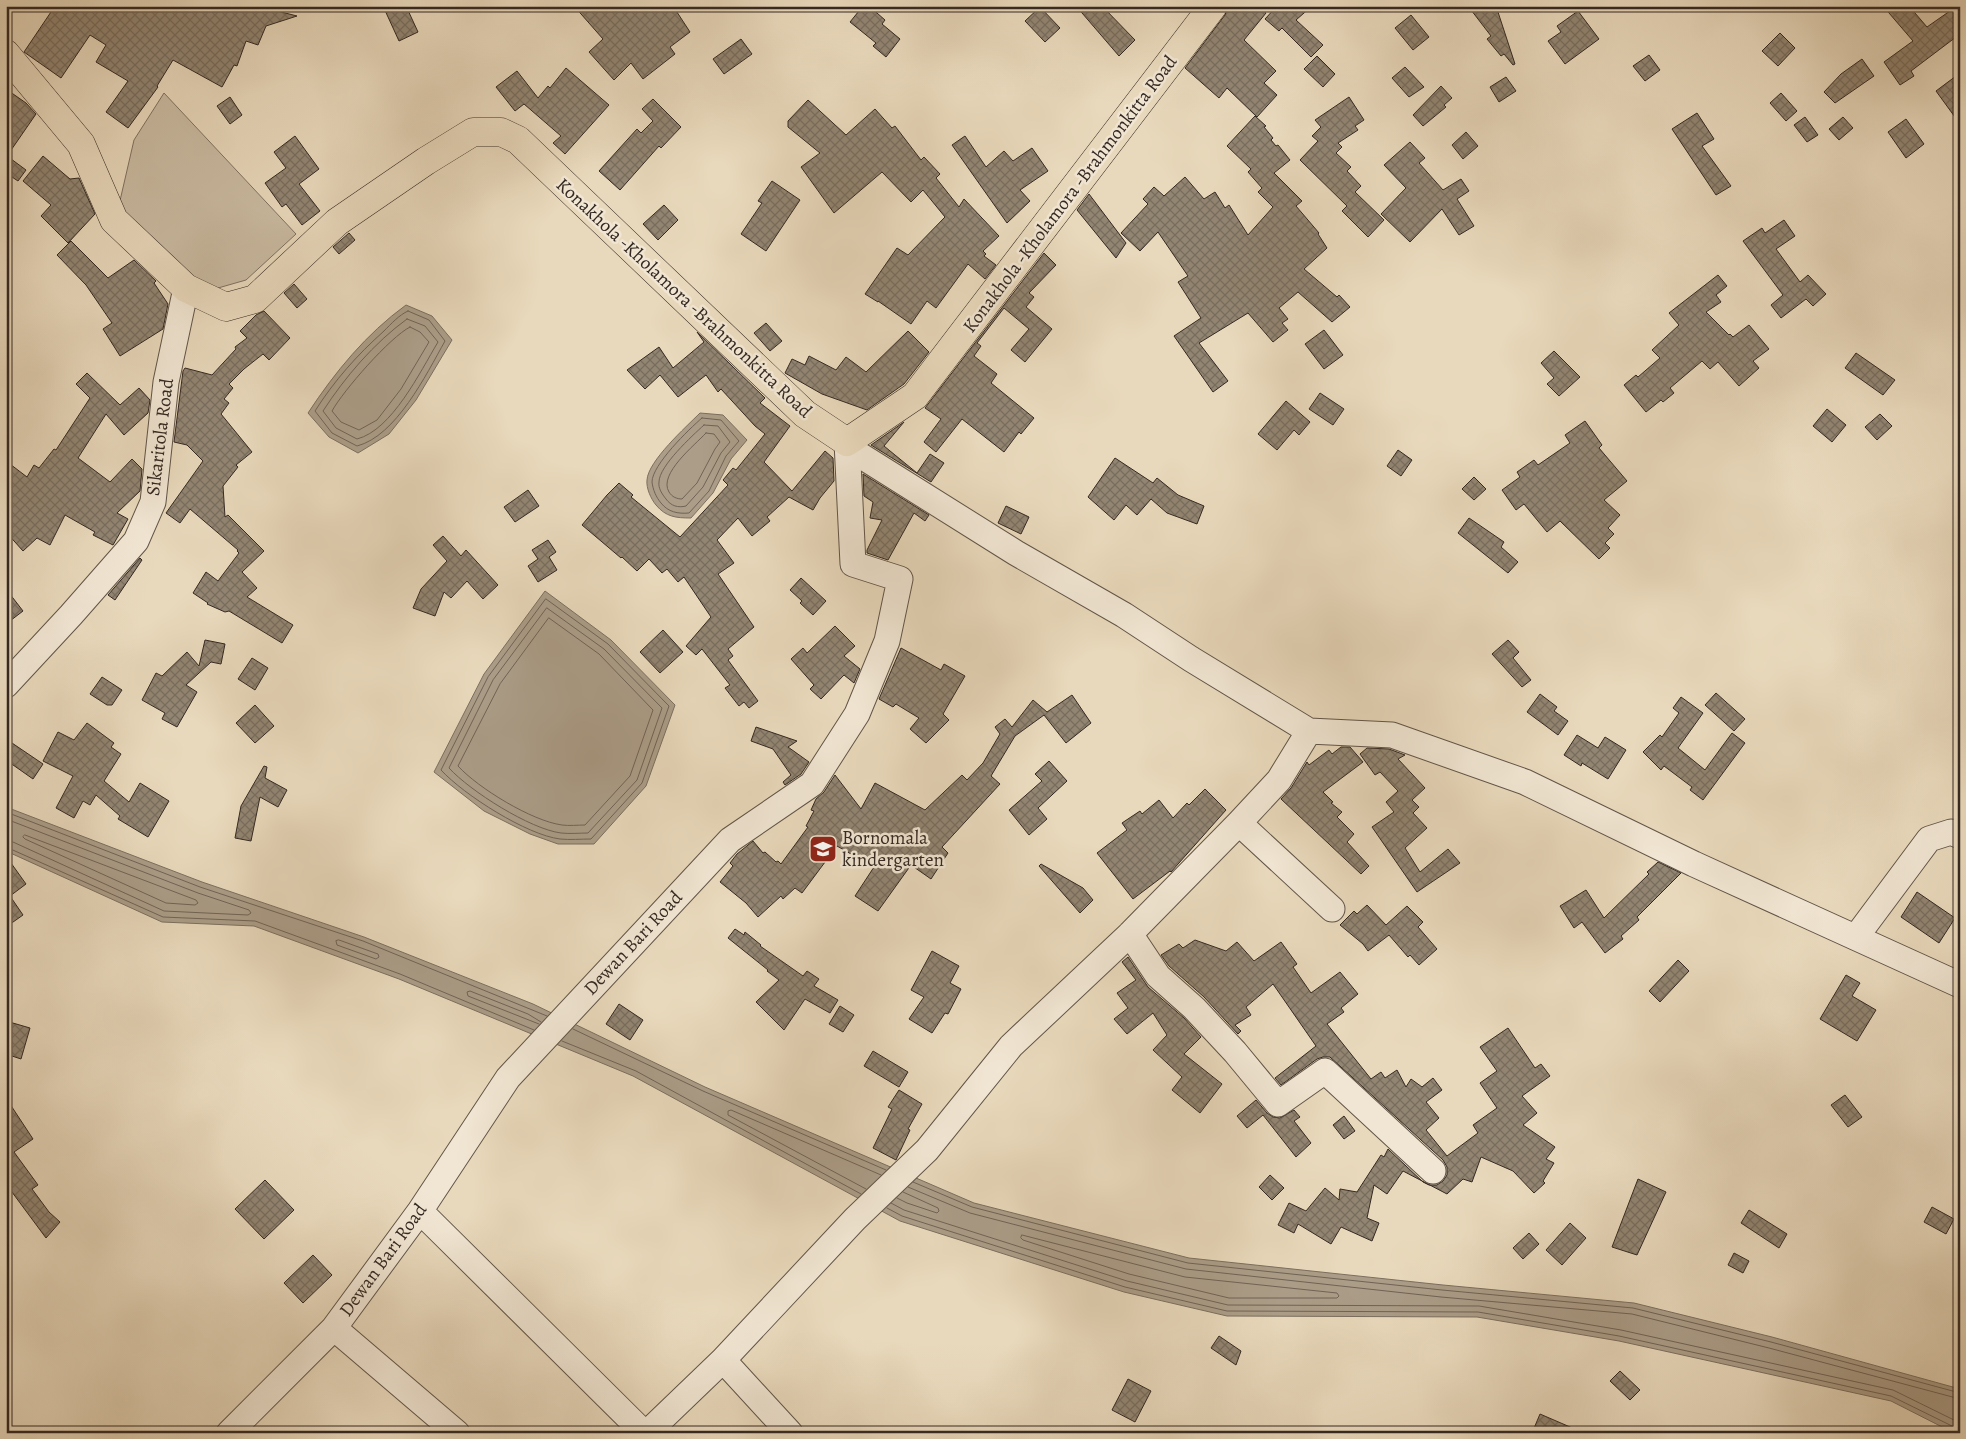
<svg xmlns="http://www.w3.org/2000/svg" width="1966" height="1439" font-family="Alegreya,serif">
  <defs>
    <pattern id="building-cross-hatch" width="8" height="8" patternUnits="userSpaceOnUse" patternTransform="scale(1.25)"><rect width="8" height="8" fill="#928572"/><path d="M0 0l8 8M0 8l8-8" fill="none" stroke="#786d5d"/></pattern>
  </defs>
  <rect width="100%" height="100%" fill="#e9d9bc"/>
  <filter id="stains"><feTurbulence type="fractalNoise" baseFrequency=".004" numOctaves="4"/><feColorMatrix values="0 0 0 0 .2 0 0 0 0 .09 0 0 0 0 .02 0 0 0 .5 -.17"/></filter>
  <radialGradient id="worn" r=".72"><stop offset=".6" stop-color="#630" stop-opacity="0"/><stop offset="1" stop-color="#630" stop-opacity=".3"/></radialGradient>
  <path fill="#cabba2" stroke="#7f7262" d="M164,93L296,234L246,280L218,288L185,284L116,218L134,140Z"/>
  <path fill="#ab9d88" stroke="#7b6f5f" d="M406,305L432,316L452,340L416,400L389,434L358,453L329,437L308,413C335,372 366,334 406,305Z
    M700,413L723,415L747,440L731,459L713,493L691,518C676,518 666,517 656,505C651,499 646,488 647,480C648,461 686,427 700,413Z
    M545,591L611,640L675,705L646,786L594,844H558L530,834L484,811L434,772L484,674Z
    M6,807L202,882L364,937L533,1004L705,1087L974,1203L1189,1258L1443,1285L1634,1303L1772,1337L1960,1389V1433H1954L1891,1401L1619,1341L1477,1317L1227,1316L1124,1292L900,1221L633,1076L399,979L254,926L162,922L6,851Z"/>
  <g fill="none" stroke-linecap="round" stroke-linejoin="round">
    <path stroke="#706355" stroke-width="1" d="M408,311L429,320L445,341C426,375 396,436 357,446L332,433L315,411C334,381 357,355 384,331C391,324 399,315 408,311Z
      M407,319L425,326L438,342C420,372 392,430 357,439L336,428L323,411C345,377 374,343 407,319Z
      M410,327L420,332L429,342L401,389L377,420L359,430L341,422L332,411C343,391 390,337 410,327Z
      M702,418L721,420L739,441L726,456L709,491L689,513C678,514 668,512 661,503C656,497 653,490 652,482C652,465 689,429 702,418Z
      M704,425L718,426L730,442L721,453L703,487L686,506C678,508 671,506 666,499C662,494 658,488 659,482C659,466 692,436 704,425Z
      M706,433L714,434L720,442L715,449L697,483L682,499C677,499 672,497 669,492C658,474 695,445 706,433Z
      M546,599L608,644L669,706L642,783L591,839C581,839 570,840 560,839C527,835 464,795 441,770L488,677Z
      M547,608L604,649L662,708L637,780L588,833C580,833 570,834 561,833C530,829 470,791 449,768L493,680Z
      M549,618L599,654L653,710L630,776L585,825C578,825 569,826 562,825C532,821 478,788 458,766L500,684Z
      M6,812L200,887L363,941L547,1016
      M6,819L198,893L249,910L251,913L248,915L164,911L13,842L6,841
      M25,835L196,900L198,903L195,905L166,903L25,839L23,837Z
      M6,847L163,917L255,921L400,974L534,1030
      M339,940L378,954L379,957L376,959L337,945L336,941Z
      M539,1024L468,996L467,992L470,991L528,1014L541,1022
      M573,1029L703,1091L886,1170
      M562,1041L636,1071L861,1194
      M913,1182L972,1207L1188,1263L1442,1290L1633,1308L1771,1342L1960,1393
      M908,1187L970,1213L1186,1269L1441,1297L1632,1314L1769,1348L1960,1399
      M866,1189L728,1115V1111L731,1110L881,1175
      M897,1198L907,1203L937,1213L939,1211L938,1208L903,1192
      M891,1203L904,1210L1127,1281L1228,1305L1479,1306L1621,1330L1893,1390L1954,1420L1960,1425
      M887,1208L902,1216L1125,1287L1227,1311L1478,1312L1619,1336L1891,1396L1952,1426L1955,1433
      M1022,1235L1185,1277L1337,1293L1339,1296L1337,1298H1229L1129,1274L1023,1240L1021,1238Z"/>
  </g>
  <path fill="url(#building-cross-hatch)" stroke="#342922" d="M55,6H258L297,16L266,26L258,45L246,41L237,66L234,65L222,87L173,60L157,86L158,87L128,128L106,112L128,81L96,62L106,45L90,35L61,78L24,52Z
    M383,6H406L418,32L399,41Z
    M574,6H673L690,32L670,47L675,54L643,79L631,63L614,80L589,52L603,39Z
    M863,6H869L885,20L882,24L900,39L886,57L873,46L876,43L850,22Z
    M1076,6H1102L1135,40L1119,56Z
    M1228,6H1258L1266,13L1244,40L1276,71L1264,83L1277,95L1257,117L1227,88L1219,98L1185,68L1225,15Z
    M1277,6H1312L1296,20L1323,45L1311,57L1282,28L1279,31L1265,19Z
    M1468,6H1496L1515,64L1513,65L1504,54L1501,56L1487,39L1491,36Z
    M1883,6H1909L1927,27L1957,6H1960V34L1911,71L1914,76L1900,85L1884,62L1913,41Z
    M1040,7L1060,28L1045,42L1025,21Z
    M1578,11L1599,39L1565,64L1548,41L1561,32L1557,26Z
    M1411,15L1429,37L1413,50L1395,28Z
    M1780,33L1795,48L1778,66L1762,51Z
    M741,39L752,54L724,74L713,59Z
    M1649,55L1660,70L1645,81L1633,66Z
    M1317,56L1335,74L1323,87L1304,69Z
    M1862,59L1874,76L1835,103L1824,92L1841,74Z
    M1405,67L1424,87L1409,97L1392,78Z
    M566,68L609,105L565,154L553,143L561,136L524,104L515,111L496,87L517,71L538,98L548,86L550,88Z
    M1960,73V124L1936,91Z
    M1506,77L1516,91L1499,102L1490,87Z
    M1441,86L1452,98L1444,105L1446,107L1423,126L1413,115Z
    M6,89L26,103L36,114L7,156L26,170L18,181L6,173Z
    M1781,93L1797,111L1786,121L1770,103Z
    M230,97L242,115L230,124L217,106Z
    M1349,97L1364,120L1355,126L1358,130L1338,143L1342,147L1336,153L1351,167L1347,171L1361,186L1355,192L1384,220L1368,237L1342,211L1347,206L1300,160L1318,141L1312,136L1321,127L1315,120Z
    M653,99L681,127L661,148L659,146L620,190L599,171L637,129L641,133L653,121L642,109Z
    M808,100L846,135L875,109L892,128L895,126L921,160L924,157L940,174L936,178L959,207L964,199L999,236L983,251L986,254L984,256L996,265L985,279L968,264L936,308L927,301L911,324L878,301V302L865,294L897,248L908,255L945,217L923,190L911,202L882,172L834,213L801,167L820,153L788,127V121Z
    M1697,113L1714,139L1702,146L1731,186L1716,195L1672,129Z
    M1255,116L1266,126L1264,127L1273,138L1271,140L1276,146L1278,145L1290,160L1274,173L1302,201L1296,206L1319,233L1318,234L1327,248L1304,269L1337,297L1339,295L1350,307L1332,322L1298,292L1279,308L1288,319L1282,323L1288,330L1273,342L1248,313L1199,343L1228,381L1213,392L1174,336L1201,318L1178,282L1188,276L1158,232L1140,251L1121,233L1148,204L1143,199L1154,187L1164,196L1185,177L1204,199L1215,192L1225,208L1229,205L1248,235L1273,207L1258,192L1262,188L1248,172L1251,169L1227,146Z
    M1805,117L1818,135L1807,142L1794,125Z
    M1843,117L1853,128L1839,140L1829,129Z
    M1906,119L1924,144L1906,158L1888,132Z
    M1466,132L1478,146L1463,159L1452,145Z
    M295,136L319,169L299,184L320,211L302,225L286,204L282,207L265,183L286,168L274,152Z
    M965,136L986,167L1004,151L1013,161L1032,148L1048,171L1020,190L1030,201L1007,223L952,145Z
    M1410,142L1425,158L1419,163L1443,190L1461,179L1469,191L1457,199L1474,226L1459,235L1442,209L1410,242L1381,214L1406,188L1384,165Z
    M43,156L70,179L79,178L95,214L68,243L41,216L51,205L23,181Z
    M772,181L800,200L766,251L741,234L762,203L758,201Z
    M1089,194L1126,243L1116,258L1077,210Z
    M664,205L678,220L658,240L643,224Z
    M1784,220L1795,236L1776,249L1800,282L1808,275L1826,294L1813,306L1806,299L1781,318L1771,305L1783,295L1743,241L1762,228L1765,233Z
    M349,233L355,240L339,254L333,247Z
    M71,241L108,278L134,260L156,281L154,283L168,304L163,329L120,356L103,329L112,323L86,285L57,255Z
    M1044,253L1056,265L1029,293L1034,297L1026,307L1052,329L1025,362L1011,350L1029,329L1004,308L977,343L981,346L974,356L997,374L991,383L1034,418L1021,434L1019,432L1004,452L962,419L936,452L924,442L941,419L925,408Z
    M1718,275L1727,286L1716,295L1721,302L1706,312L1729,335L1730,334L1733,337L1749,325L1769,349L1753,361L1759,368L1739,386L1718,362L1710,369L1702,361L1670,388L1674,393L1663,402L1661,400L1646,412L1624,385L1636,375L1638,377L1660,358L1652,350L1679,325L1669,313Z
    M294,284L307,299L297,308L284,293Z
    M264,311L290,338L269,360L263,354L244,369L229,384L233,388L224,399L229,403L221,414L252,452L236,465L238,467L223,486L225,517L228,515L264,551L242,572L257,588L247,597L293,625L282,643L229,611L225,612L207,604L208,603L193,593L206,572L218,581L239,553L237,551L238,550L190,509L180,523L166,513L203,461L187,445L174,442L183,371L185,368L212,375L236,349L235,347L247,338L240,331L256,315Z
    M766,323L782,341L770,351L754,333Z
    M1324,330L1343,355L1324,369L1305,344Z
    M908,331L929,352L904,384L867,410L822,394L785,373L792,359L805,365L809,356L836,370L846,357L866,372Z
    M697,332L765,398L760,403L790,426L764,462L792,491L825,451L833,458L834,481L820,498L813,510L789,497L767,517L770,521L752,536L738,518L717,540L734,563L718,574L754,627L728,649L733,656L728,660L758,701L749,708L744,702L739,706L725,688L730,685L702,649L696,655L686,646L711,617L684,577L678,582L667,569L662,573L649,559L637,571L622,557L621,558L582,525L607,495L619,483L633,495L631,497L680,537L728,485L723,480L733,468L736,470L765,434L755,426L721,389L718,392L706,375L678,397L660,375L645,389L627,370L659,347L673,368L704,342Z
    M1554,351L1580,377L1559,396L1547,384L1554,378L1541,363Z
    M1856,353L1895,380L1883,395L1845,368Z
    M87,373L120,405L139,388L150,400L148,413L124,435L106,414L78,458L110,482L132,459L142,469L140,491L117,513L128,519L113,545L93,535L95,532L65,515L50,545L37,538L23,551L6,532V461L27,477L34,465L39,468L54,449L56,450L90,398L76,384Z
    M1320,393L1344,409L1333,425L1309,409Z
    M1286,401L1310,422L1299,435L1294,430L1277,450L1258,434Z
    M1827,409L1846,425L1832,442L1813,426Z
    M1880,414L1892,426L1877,440L1865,427Z
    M1585,421L1602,445L1599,448L1627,481L1604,500L1620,515L1608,528L1614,534L1605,543L1610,548L1599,559L1560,521L1547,532L1524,504L1516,510L1502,490L1520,477L1517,472L1534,460L1538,465L1570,443L1565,435Z
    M904,422L884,446L917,473L930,454L944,463L931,482L871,445Z
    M1398,450L1412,460L1401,476L1387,466Z
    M1115,458L1153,483L1157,478L1178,495L1204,506L1197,524L1167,513L1151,499L1137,515L1126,505L1114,520L1088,497Z
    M863,474L929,515L925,521L914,513L888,560L867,553V550L882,520L870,518L873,502L864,496Z
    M1474,477L1486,489L1474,500L1462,489Z
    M528,490L539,506L515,522L504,507Z
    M1006,506L1029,517L1021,534L998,523Z
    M1469,518L1504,542L1501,547L1518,562L1508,573L1458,533Z
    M443,536L461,556L466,550L498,585L483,599L467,581L451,598L444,592L435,616L413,608L421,589L447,561L433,545Z
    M548,540L556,552L549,557L557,570L538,582L528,566L538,559L532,550Z
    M140,558L142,560L115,600L108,595Z
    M801,578L826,601L813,615L800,603L802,601L790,590Z
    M6,589L23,611L6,624Z
    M835,626L855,646L844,656L860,669L854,683L844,675L821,699L810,689L814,685L791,659L803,648L807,653Z
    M663,630L683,652L660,673L640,652Z
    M205,640L225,644L221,664L211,662L186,685L197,692L177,727L162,719L165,713L142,700L156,673L162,676L187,652L199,666Z
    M1508,640L1519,652L1513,658L1531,680L1522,687L1492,654Z
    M901,648L941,670L944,664L965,676L943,714L949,720L926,743L910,729L919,718L896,704L893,707L879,699Z
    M252,658L268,668L255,690L238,679Z
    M102,677L122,690L112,705H107L90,694Z
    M1716,693L1745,719L1734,731L1705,705Z
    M1540,694L1557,707L1554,711L1568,721L1558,735L1527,712Z
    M1072,695L1091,723L1066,743L1044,715L1015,736L991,776L1000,784L942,847L948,853L931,879L911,865L878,911L855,896L874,867L837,846L802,893L795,888L783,899L781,896L758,917L746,903L720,882L733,866L730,863L737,854L753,841L763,853L765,852L776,862L778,861L781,864L808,827L806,826L814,811L811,810L816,799L824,792L835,775L861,809L875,783L925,810L962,775L967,780L983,763L1000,734L995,727L1005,719L1012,727L1033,700L1047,712Z
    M1681,697L1703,713L1678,748L1705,770L1732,733L1745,743L1703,800L1690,790L1692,787L1664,766L1661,770L1643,752L1660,735L1662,737L1679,713L1673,708Z
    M255,705L274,726L255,743L236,723Z
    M87,723L114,743L111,747L121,754L104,781L129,802L140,783L169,801L148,837L118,819L120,816L96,795L90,805L83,801L74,818L56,808L73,776L43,761L58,732L74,740Z
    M756,727L797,741L788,747L809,762L801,774L785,785L783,782L791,775L773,749L751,741Z
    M1577,735L1598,748L1605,737L1626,750L1608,779L1582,763L1581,766L1564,755Z
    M12,743L43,764L33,779L6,760V751Z
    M1341,747H1350L1363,762L1323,792L1333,802L1331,803L1342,812L1337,817L1354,834L1347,842L1369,866L1361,874L1281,799L1291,788L1307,762L1309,765L1329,750L1332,754Z
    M1367,748L1389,749L1405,755L1398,759L1425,788L1412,800L1419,807L1413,813L1427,828L1405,848L1420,872L1448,849L1460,863L1417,892L1372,827L1394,812L1386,802L1398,791L1380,772L1375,775L1360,754Z
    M1049,761L1067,781L1038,808L1047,819L1029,835L1009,810L1042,781L1035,774Z
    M264,766L267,767L265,778L287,790L278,807L260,797L251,841L235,838L241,806Z
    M1205,789L1226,810L1171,872L1170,871L1133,899L1097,853L1127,830L1122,823L1140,811L1142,814L1159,800L1173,818L1187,803L1189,805Z
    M6,856L26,884L10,896L23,915L6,927Z
    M1658,862L1681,873L1637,917L1639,920L1621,936L1623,939L1605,953L1582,922L1574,928L1560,906L1586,890L1604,918L1649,874L1647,872Z
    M1041,864L1083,888L1093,900L1080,913L1039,866Z
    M1917,892L1955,918L1939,943L1901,917Z
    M1367,905L1386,925L1407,906L1423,922L1418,927L1437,949L1419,965L1410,955L1408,957L1389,935L1368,951L1363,944L1340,925L1354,911L1357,914Z
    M735,929L744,935L745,932L761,945L760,946L803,976L807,971L819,979L814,986L838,1000L830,1013L805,999L784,1030L756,1002L779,980L767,971L768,970L728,938Z
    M1195,940L1226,951L1237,942L1254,961L1281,942L1297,964L1293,967L1311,993L1340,972L1358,994L1341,1008L1344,1012L1327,1024L1371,1079L1381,1072L1385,1078L1397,1070L1406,1087L1411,1079L1422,1087L1433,1078L1442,1090L1426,1102L1439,1118L1426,1130L1447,1156L1478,1133L1473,1125L1497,1108L1480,1083L1497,1071L1480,1047L1508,1028L1535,1068L1541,1064L1550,1076L1522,1096L1537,1113L1523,1125L1555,1147L1546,1159L1554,1163L1543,1181L1545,1183L1534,1193L1513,1171L1481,1157L1472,1182L1463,1179L1447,1194L1403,1171L1387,1194L1374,1185L1367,1218L1379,1223L1372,1241L1341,1227L1331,1244L1298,1224L1294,1233L1278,1225L1289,1203L1306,1211L1325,1188L1339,1200L1340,1189L1357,1192L1381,1155L1384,1157L1388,1149L1423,1182L1429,1185H1437L1443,1181L1447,1175V1167L1443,1160L1330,1057H1323L1317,1059L1281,1085L1275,1078L1316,1046L1273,984L1246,1007L1251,1015L1235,1025L1241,1031L1238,1034L1204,997L1169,966L1161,955L1179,944L1183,948Z
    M932,951L959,966L950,983L961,989L948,1014L945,1013L932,1033L909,1019L924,997L911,990Z
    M1128,957L1148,987L1184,1018L1201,1037L1184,1054L1222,1084L1200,1113L1172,1090L1182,1077L1153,1050L1167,1035L1153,1013L1127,1034L1114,1019L1128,1008L1117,993L1136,980L1122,962Z
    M1678,960L1689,971L1660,1002L1649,991Z
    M1846,975L1860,983L1852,996L1876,1010L1857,1041L1820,1019Z
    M619,1004L643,1020L630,1040L606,1024Z
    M840,1006L854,1015L843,1032L829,1024Z
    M6,1021L30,1028L21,1059L6,1054Z
    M873,1051L908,1072L899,1087L864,1066Z
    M899,1090L922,1104L908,1129L910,1130L896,1160L873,1148L892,1109L888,1107Z
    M1845,1095L1862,1117L1848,1127L1831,1105Z
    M6,1098L33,1139L14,1152L38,1185L32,1189L49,1212L60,1222L46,1238L6,1184Z
    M1256,1100L1267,1113L1273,1117L1280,1118L1294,1110L1300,1117L1294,1121L1311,1143L1296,1157L1263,1115L1247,1128L1237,1116Z
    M1344,1116L1355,1131L1344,1139L1333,1125Z
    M1270,1175L1284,1188L1272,1200L1259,1187Z
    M1638,1179L1666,1192L1637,1255L1612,1247Z
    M265,1180L294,1210L264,1239L235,1209Z
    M1932,1207L1954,1219L1946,1234L1924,1222Z
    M1749,1210L1787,1234L1779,1248L1741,1223Z
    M1570,1223L1586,1238L1562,1265L1546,1250Z
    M1529,1233L1539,1244L1523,1259L1513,1248Z
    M1734,1253L1749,1261L1743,1273L1728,1265Z
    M313,1255L332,1275L303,1303L284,1283Z
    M1219,1336L1241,1351L1236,1365L1211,1348Z
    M1620,1371L1640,1390L1630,1400L1610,1381Z
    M1128,1379L1151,1391L1135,1422L1112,1410Z
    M1540,1414L1584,1433H1532Z"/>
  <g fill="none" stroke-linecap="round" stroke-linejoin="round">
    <defs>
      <path id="minor" d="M847,447L1016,553L1124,615L1191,659L1309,731L1392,735L1525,782L1694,864L1960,985
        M6,685L71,615L136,541L153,502L166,382L186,288
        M1239,823L1332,909
        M1130,934L1158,976L1194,1008L1235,1052L1278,1104L1325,1071L1433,1171
        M1856,937L1929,839L1951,832L1960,836
        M420,1211L644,1433
        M334,1328L457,1433
        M723,1360L790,1433
        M229,1433L334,1328L420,1211L508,1078L730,840L812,784L857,714L887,641L900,579L853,564L847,442
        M647,1433L723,1360L855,1219L927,1150L1011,1046L1130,934L1239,823L1279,780L1309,731"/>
      <path id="major" d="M6,54L81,144L114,220L186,288L226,307L255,299L337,222L426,161L473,132H501L518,140L805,414L847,442L915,396L1213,6"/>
    </defs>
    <use href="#minor" stroke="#615548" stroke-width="27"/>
    <use href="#major" stroke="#342922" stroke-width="29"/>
    <use href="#minor" stroke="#f1e6d3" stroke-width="25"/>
    <use href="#major" stroke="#e9d9bc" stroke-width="28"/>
  </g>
  <defs>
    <symbol id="school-square" viewBox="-11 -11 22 22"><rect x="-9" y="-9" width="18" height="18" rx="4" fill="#8f2418" stroke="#f1e6d3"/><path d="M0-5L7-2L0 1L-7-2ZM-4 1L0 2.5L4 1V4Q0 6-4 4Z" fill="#fff"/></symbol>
  </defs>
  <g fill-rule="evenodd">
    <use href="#school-square" x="807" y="833" width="32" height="32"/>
  </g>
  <g text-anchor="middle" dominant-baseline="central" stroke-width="5" stroke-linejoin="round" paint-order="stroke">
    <g font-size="19" fill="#342922" stroke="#f1e6d3">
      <text transform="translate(1070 194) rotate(-53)">Konakhola -Kholamora -Brahmonkitta Road</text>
      <text transform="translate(684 298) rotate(43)">Konakhola -Kholamora -Brahmonkitta Road</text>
      <text transform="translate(160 437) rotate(-83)">Sikaritola Road</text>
      <text transform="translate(633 943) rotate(-47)">Dewan Bari Road</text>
      <text transform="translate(383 1260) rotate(-54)">Dewan Bari Road</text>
    </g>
    <g font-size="19" fill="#342922" stroke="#f1e6d3" text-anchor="start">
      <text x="842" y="838">Bornomala<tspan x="842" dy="22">kindergarten</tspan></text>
    </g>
  </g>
  <rect width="1966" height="1439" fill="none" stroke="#e9d9bc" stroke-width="25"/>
  <rect x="8" y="8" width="1951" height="1424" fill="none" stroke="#342922" stroke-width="2.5"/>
  <rect x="12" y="12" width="1941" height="1414" fill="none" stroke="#342922"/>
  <rect width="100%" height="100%" filter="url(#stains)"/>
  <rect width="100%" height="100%" fill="url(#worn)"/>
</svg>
